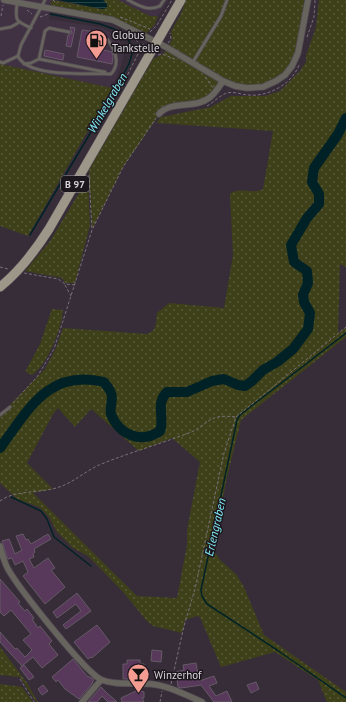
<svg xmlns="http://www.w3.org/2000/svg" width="346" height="702" font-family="'PT Sans',sans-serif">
  <defs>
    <pattern id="green-dots" width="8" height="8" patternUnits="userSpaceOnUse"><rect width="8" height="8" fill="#3d4019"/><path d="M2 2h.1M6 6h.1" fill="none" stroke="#585b3a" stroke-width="1.8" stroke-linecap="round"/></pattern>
    <pattern id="water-rules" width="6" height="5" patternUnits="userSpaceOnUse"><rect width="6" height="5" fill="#002226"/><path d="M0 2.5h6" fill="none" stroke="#254145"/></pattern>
  </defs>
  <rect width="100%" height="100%" fill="#372d38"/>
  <path fill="#413243" d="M0,0H52L49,8L51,9L49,19L103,28L116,36L125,49L121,66L112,88L0,64Z
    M118,0H168L158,16H150Z"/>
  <path fill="url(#green-dots)" fill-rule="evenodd" d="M52,0L102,9L107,4L103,0H118L150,16H158L155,24L146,34L126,24L49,8Z
    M186,0H308L298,53L285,75L263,86L247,88L223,81L206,101L164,108L123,167L92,229L89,170L153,59L163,54L172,40L171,31L181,14Z
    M319,0H346V267L340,264L338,333L346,327V337L241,420L227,477L214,544L215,552L220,560L236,574L244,587L264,635L346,692V702H327L318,680L275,652L221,667L200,617L197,616L185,620L182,633L153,626L146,620L124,593L88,556L73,548L57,532L49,517L39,507L17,499L0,483V415L45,369L56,348L63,328L146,334C157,332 156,322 157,313L169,303L224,308L233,255L230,194C238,186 253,195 263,189L273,131L156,123L161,117L211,107L231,96H265L280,91L300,71L306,62V56L316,27ZM58,408L75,427L91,409L139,451L172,438L200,462L187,530V545L177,598L137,596L33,493L53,489L27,463L53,414Z
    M0,64L112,88L28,236L0,226Z
    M88,178L90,225L75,283H65L62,278L25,271L50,241Z
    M52,309L63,310C62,328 47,366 32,375L26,372V370L40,344Z
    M0,647L27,683L38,702H36L20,677L0,675Z
    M0,684L22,687L33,702H0Z"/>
  <path fill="url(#water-rules)" d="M58,0H103L107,4V8L102,9Z"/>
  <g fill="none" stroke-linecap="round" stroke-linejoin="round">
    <path stroke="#002226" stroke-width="1.5" d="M30,235L108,103L129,64L132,54L129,41L114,29L100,24L50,14
      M346,333L240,415L237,420L201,590L202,596L207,604L277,650L346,698
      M11,497L41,511L47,519L54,537L91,566"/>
    <path stroke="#002226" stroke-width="10" d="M0,448C29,409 48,369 104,382C106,385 110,389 111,393C114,399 109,408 111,414C119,435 141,444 160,431C165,419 155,403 167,392H187L212,381L224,379L238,385L245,386L252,381L263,370L277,362L293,349L308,329L310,313L304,302L303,295L308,283L307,271L294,262L291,245L307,218L319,204V194L312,182L314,168L338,134L346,118"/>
  </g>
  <path fill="#58385b" stroke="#655a66" d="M70,27L75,28L71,47L66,46L68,35L72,33Z
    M82,30L97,32L93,37L95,40L94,48L112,52L113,57L112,64L77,57Z
    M45,50L64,54L63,60L44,56Z
    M23,534L26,540L28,539L31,544L48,534L51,539L34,549L35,552L33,554L34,557L29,559L34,568L48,558L55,568L51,570L65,587L45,604L23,576L28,572L23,561L15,565L12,558L8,559L7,557L2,541L9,539L15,554L22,550L16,536Z
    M0,579L20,602L18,603L25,611L27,609L34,618L32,619L38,628L40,626L52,641L49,644L58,655L42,668L33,657L22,666L0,642V632L15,649L17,648L25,657L32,650L23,640L31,634L11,610L4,616L0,612Z
    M77,593L91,611L66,629L63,625L81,611L76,604L57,618L53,612Z
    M97,625L110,642L92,658L91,657L88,659L74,642Z
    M152,650L162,651L161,662L151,661Z
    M73,659L87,676L94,679L92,684L79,699L65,689L58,680L56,682L52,677Z
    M127,660H140V664H144V679H123V664H127Z
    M196,663L199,681L214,676L217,683L209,686L216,696L227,691L232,702H214L201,685L181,688L178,687L176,672L184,670L183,665Z
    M24,665L34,677L29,680L20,668Z
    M256,682L259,689L251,693L247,685Z
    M43,685L48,691L42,695L38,689Z
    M101,687L106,692L117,702H108L102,696L97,702H88Z
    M138,690L144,692V698H142L144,702H122L121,698Z"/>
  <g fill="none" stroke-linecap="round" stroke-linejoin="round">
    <defs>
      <path id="lane" d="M45,0L21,45L18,56C27,78 90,73 111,74C121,63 115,50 108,40L96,37
        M128,0C138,5 148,12 160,6L164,0
        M17,4C15,20 15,21 31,28
        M0,29L11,27L18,23
        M39,59L105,72
        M0,62L3,63L18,56
        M193,62L221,16L227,0
        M24,64L31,63L39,59L45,31L49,28L69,32
        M0,415L10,407"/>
      <path id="street" d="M4,0L113,20L166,47L223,81L235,86L247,88L263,87L276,81L285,75L292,66L298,53L308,0
        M159,114C171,100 195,109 209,98C215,94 219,87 223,81
        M0,546C2,554 4,562 8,569C18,587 86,674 102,680C117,686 135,682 151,684C169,686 186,695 202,702
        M82,702L101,680"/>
      <path id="primary" d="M0,287C20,271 35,251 49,229L181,0"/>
    </defs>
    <use href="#lane" stroke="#544b55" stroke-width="4"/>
    <use href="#street" stroke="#544b55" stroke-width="7"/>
    <use href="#primary" stroke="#544b55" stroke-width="10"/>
    <path stroke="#79707a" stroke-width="1" stroke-dasharray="3 2" stroke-linecap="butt" d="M53,0L57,4
      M27,10L32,14
      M1,16L3,5
      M40,17L48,14
      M120,17L150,29
      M150,32L157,25L172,0
      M132,36L141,45
      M307,37L314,17L315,0
      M168,43L171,39L170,33
      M142,51L141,50L144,42
      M158,55L162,54L177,60
      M205,77L213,88
      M121,88L140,50
      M207,106C213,103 220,95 227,93C234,91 242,95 249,95C268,97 292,84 299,65
      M89,175L92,230
      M0,267L8,269
      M24,273L58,279L65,284L75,285
      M65,285L71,296
      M13,403L37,377L54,349L92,230L123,167L156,118
      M0,501C16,489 43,494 62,486C75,481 86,471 99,465C128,453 157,445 186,434C210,426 205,413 236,417
      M20,679L34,702
      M171,684L184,626L195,589L224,453L236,417L346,327
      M160,702L162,691"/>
    <use href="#lane" stroke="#67645e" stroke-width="2.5"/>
    <use href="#street" stroke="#67645e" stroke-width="5.5"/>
    <use href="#primary" stroke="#9c9789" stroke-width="9"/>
  </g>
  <defs>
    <symbol id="fuel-pin" viewBox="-11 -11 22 30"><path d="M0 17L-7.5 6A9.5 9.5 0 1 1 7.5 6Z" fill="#f59c92" stroke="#1c171c"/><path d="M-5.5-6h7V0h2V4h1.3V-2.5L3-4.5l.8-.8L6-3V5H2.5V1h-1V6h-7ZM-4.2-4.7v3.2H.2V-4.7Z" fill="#111"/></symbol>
    <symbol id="bar-pin" viewBox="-11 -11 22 30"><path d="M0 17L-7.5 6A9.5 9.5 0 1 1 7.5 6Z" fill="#f59c92" stroke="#1c171c"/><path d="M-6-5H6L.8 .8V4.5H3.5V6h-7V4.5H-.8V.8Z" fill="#111"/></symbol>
  </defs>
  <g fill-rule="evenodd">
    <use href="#fuel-pin" x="84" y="28" width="25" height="34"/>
    <use href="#bar-pin" x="126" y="662" width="25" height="34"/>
  </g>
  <g text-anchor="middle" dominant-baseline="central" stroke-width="3" stroke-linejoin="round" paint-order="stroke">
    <rect fill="#1c171c" stroke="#a19ba2" stroke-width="1" x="61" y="176" width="28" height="16" rx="3"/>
    <g font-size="10" font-weight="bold" fill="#dad3db">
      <text x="75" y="184">B 97</text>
    </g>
    <g font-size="11" fill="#dad3db" stroke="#1c171c" text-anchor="start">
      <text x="112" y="35">Globus<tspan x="112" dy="13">Tankstelle</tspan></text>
      <text x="154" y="675">Winzerhof</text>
    </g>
    <g font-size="12" font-style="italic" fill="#82edfa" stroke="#1c171c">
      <text transform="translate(107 103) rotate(-60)">Winkelgraben</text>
      <text transform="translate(215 527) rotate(-77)">Erlengraben</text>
    </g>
  </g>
</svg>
